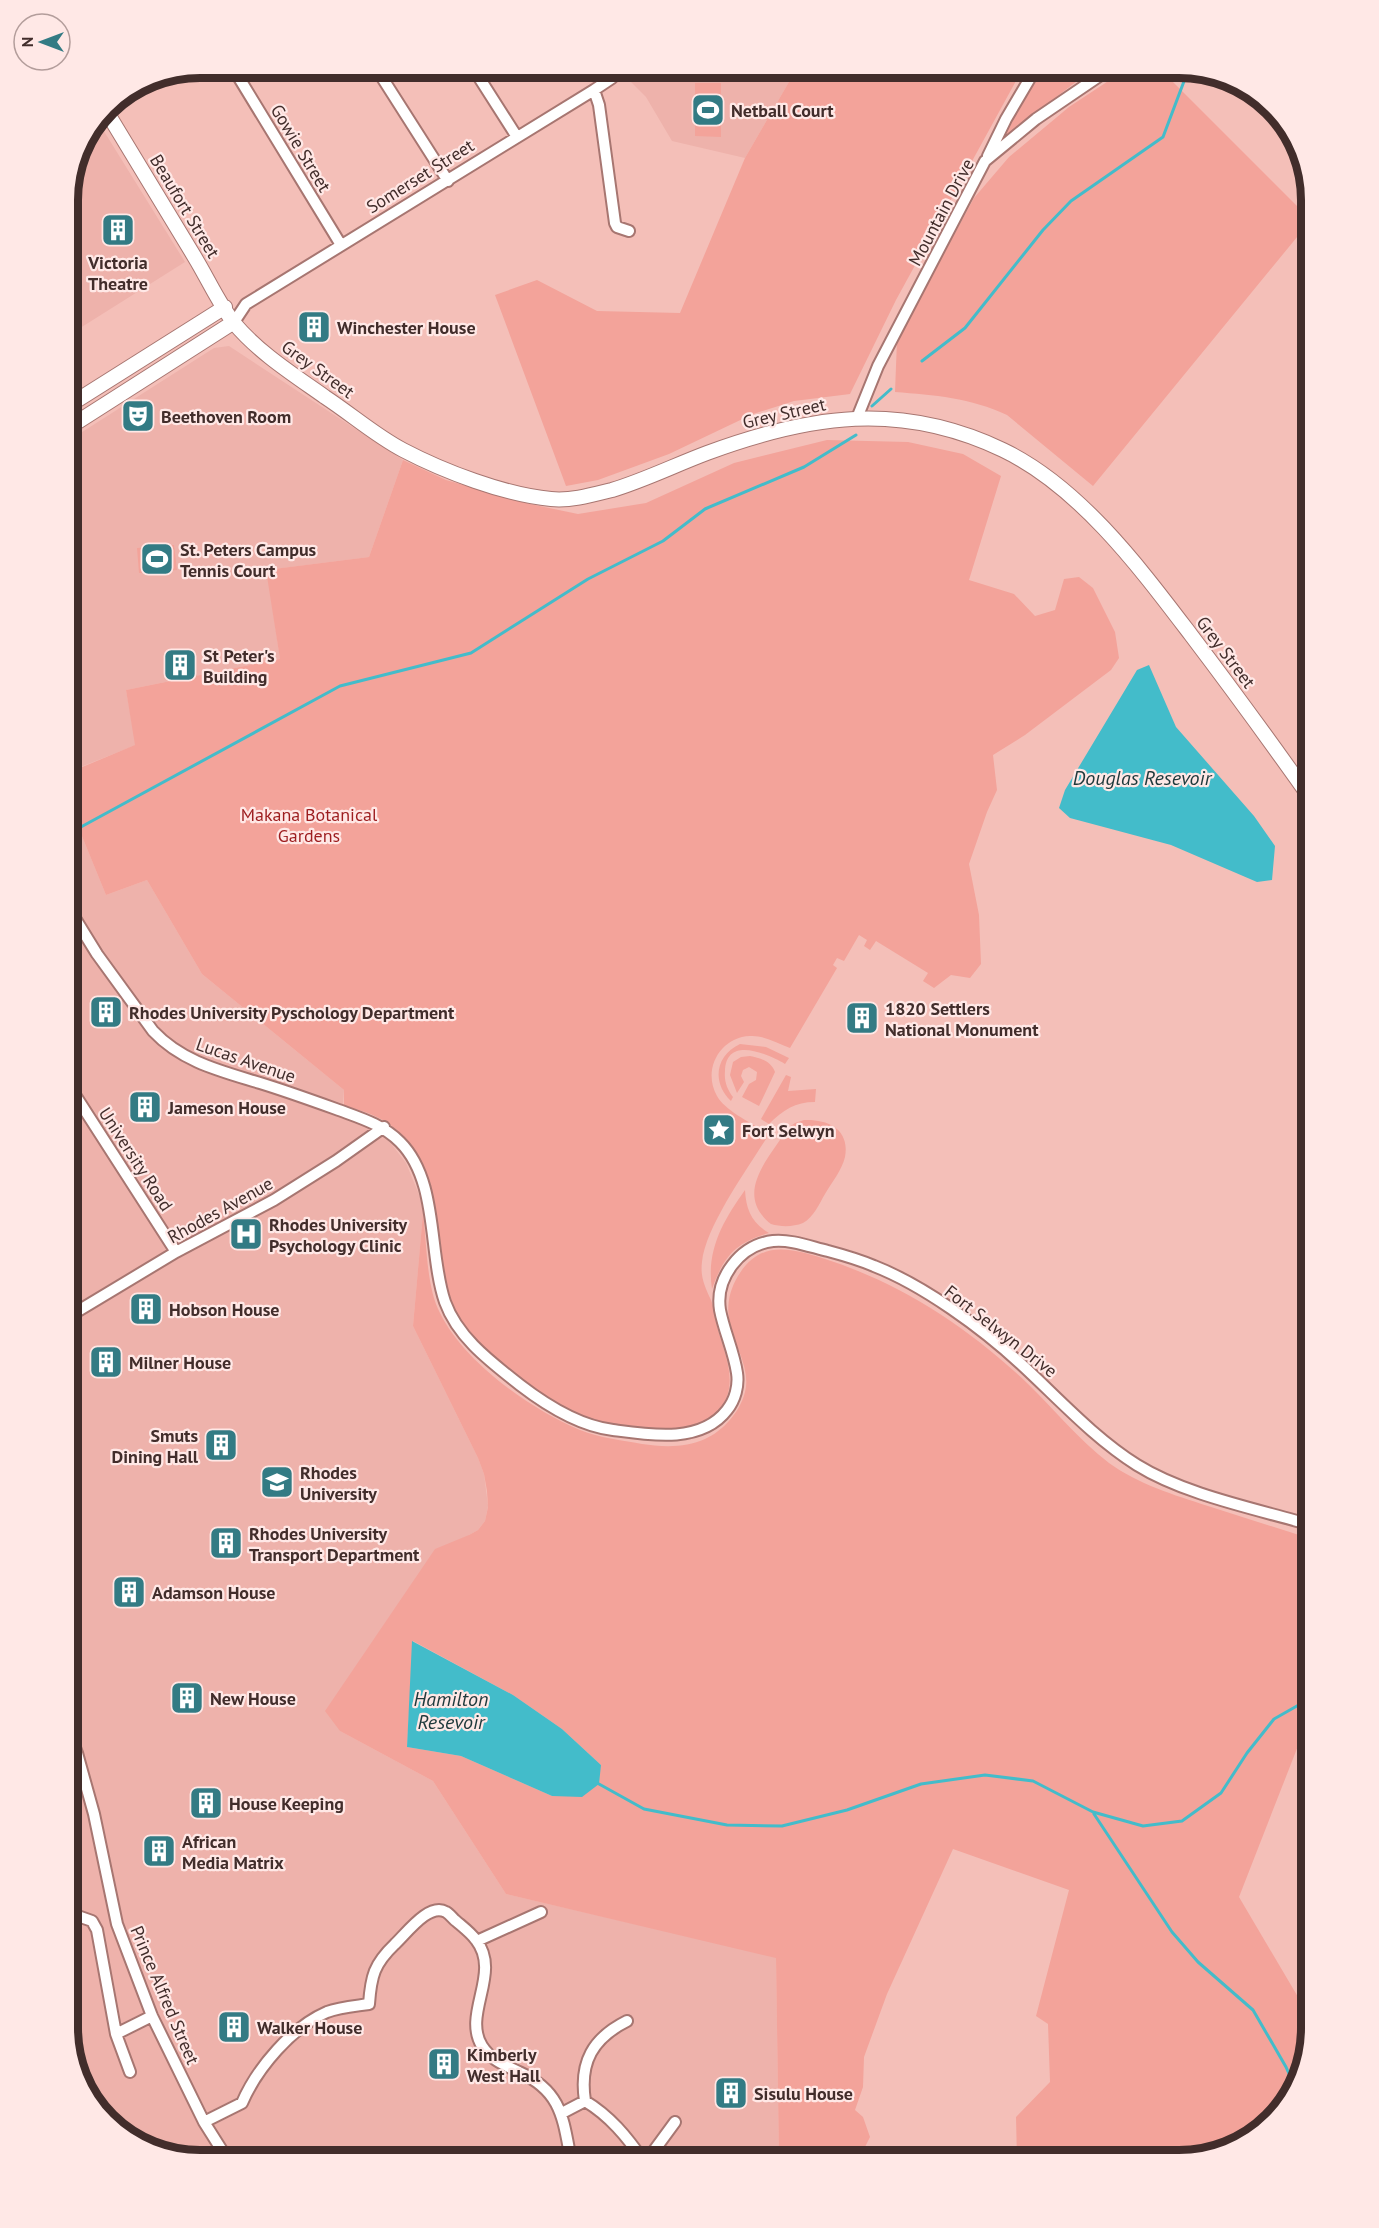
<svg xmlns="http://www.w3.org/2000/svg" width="1379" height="2228" font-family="'PT Sans',sans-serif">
  <rect width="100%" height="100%" fill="#f4bfb8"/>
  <path fill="#eeb2ab" d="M617,68H797L745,158L672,141L646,97Z
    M97,120L185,262L69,335L68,192L78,149Z
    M229,346L403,460L369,557L267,570L280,659L126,690L136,745L68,772V441L214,348Z
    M68,802L106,895L147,880L202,974L344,1090L342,1118L374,1129L386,1137L406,1163L420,1197L423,1213L413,1326L478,1458L484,1474L488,1506L485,1521L478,1530L469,1535L340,1731L433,1781L506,1894L776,1957L779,2160H192L127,2138L81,2087L68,2028Z"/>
  <path fill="#f3a39a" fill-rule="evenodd" d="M797,68H947L950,74L961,79L988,68H1023L896,300L850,394L794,401L753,414L669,454L598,480L566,486L495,295L537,280L597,311L680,313L745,158Z
    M1047,68H1094L999,141L1025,96Z
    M1128,68H1159L1311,220L1093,486L1007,415C971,398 934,395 895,392L897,340L974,198L1009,157L1069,107Z
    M695,83H721V137L695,136Z
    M827,440L908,442L963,454L1001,476L969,580L1014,594L1035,616L1055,610L1064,579L1079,577L1093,588L1115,632L1119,658L1111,670L1025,735L993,755L997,790L987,812L969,864L979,915L981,964L970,978L951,975L934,988L923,981L928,973L876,941L870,950L864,946L867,940L859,935L844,961L837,958L833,965L837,968L790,1048C777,1043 763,1035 750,1036C720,1037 702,1070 717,1096C725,1111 755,1125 769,1134C749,1167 706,1225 702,1262C700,1277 705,1287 711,1300C714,1307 714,1315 716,1322C722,1349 739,1378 723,1405C711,1424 683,1429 662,1429C643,1429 623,1427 604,1423C562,1413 501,1368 472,1338C465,1330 459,1320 454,1311C437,1282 439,1247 436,1214C433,1190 424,1163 409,1143C392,1121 370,1112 344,1106V1090L202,974L147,880L106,895L68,802V773L135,745L126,690L280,659L266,570L369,557L403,460L446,480L530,504L578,514L646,503L734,463Z
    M174,545L177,570L139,573L137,548Z
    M740,1044L766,1047L789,1058L785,1064C768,1054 726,1035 725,1071C724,1081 727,1089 733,1097L731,1101C711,1082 716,1055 740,1044Z
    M750,1056C760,1058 771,1061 775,1072L759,1106L742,1097L749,1084L756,1080L757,1072L749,1067L743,1070L741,1076L744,1082L737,1093L730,1075L733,1062L741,1057Z
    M786,1075L791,1077L788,1091L816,1089L815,1102C795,1102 783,1110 769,1124L761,1119Z
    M804,1120C828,1119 850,1129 845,1157C842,1170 832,1182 825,1194C819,1204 814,1217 803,1223C793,1227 781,1227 771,1224C733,1194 769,1158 788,1128L795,1123Z
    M745,1190C746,1210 752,1223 769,1233C735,1243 724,1256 712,1289C706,1250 723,1221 745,1190Z
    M423,1213C427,1244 426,1286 440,1313C464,1362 530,1409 580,1430C600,1438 621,1440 642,1444C662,1447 686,1448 705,1439C723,1431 740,1412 745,1392C751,1370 735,1346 730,1325C726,1307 729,1291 738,1276C759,1241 788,1247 822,1258C899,1282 968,1327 1027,1383C1054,1409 1079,1440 1109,1463C1138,1484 1174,1495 1208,1506C1242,1517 1277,1528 1311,1539V1727L1305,1728L1239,1897L1311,2019V2028L1289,2101L1238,2147L1179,2160H1017L1016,2117L1050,2082L1048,2024L1036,2016L1069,1890L953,1849L887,1994L864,2057L863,2087L855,2110L863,2117L870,2137L859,2159L861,2160H779L776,1958L506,1894L433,1781L340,1731L325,1711L435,1549L469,1535L478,1530L485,1521L488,1507L487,1491L484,1474L478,1458L413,1326ZM413,1641L513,1695L562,1729L601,1765L552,1796L461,1756L407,1747Z"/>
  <path fill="#43bcca" d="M1149,665L1176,727L1254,816L1275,846L1272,880L1257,882L1171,845L1070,818L1059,808L1065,790L1137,670Z
    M412,1641L513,1695L562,1729L601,1765L599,1784L582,1797L552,1796L461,1756L407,1747Z"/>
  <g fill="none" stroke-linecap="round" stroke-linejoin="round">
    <path stroke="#43bcca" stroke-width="3" d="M922,361L965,328L1043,230L1071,201L1163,137L1189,68
      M872,406L891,389
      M68,834L340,686L471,653L588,579L663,541L705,509L804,467L856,435
      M599,1784L644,1809L727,1825L782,1826L847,1810L921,1784L985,1775L1033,1781L1093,1812L1143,1826L1182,1821L1221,1793L1247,1753L1274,1719L1311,1698
      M1094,1814L1172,1932L1198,1962L1253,2010L1286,2067L1294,2085"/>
    <defs>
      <path id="minor" d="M233,68L341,245
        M376,68L448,181
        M473,68L517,137
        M594,90L599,105L615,223L617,227L629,231
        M988,156L1006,119L1036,68
        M234,322L246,304L594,90L612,78L606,68
        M857,418L878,366L985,161L1036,119L1111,68
        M68,907L97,954L153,1031C182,1062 221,1071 260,1083C286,1091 311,1100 336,1109C360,1118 382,1124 400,1142C439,1181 428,1253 445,1302C458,1338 491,1362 520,1385C546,1405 579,1426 613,1430C649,1435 701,1444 727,1410C735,1400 739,1386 737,1373C734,1352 724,1331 720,1310C715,1278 740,1245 773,1241C790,1239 811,1247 828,1251C843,1255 860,1260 874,1266C923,1285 982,1328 1021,1364C1059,1399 1093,1437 1137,1465C1185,1495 1257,1509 1311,1525
        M68,1084L176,1252
        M68,1317L176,1252L274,1200L336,1161L384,1127
        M68,1728L77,1753L94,1814L117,1924L152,2016L204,2122L228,2160
        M68,1914L75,1915L92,1921L97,1930L116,2034
        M477,1941L541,1912
        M130,2072L116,2034L152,2016
        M585,2101C579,2062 593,2038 627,2021
        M562,2113L585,2101C610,2116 627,2137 643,2160
        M204,2122L242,2103C257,2068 292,2027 327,2012C340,2007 356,2006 369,2004C371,1976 374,1964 395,1944C406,1934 429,1902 446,1912C450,1914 453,1919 456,1921C463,1927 471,1933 476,1940C502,1973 462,2014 482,2046C491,2060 505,2065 519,2072C562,2091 563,2119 571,2160
        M643,2160L653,2152L675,2122"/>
      <path id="secondary" d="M105,109C135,158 164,207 194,256C207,277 219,304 234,323C259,353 294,375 325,397C351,414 376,436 403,450C443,471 505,495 551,499C571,501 592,495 612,490C645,480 675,465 707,453C810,415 900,401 1003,450C1080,487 1140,568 1191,635C1232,689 1272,744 1311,799
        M68,406L225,307
        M68,428L234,322"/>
    </defs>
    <use href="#minor" stroke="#a77671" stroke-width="14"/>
    <use href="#secondary" stroke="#a77671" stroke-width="16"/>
    <use href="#minor" stroke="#fff" stroke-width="10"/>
    <use href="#secondary" stroke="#fff" stroke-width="14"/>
  </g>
  <defs>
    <symbol id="stadium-square" viewBox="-11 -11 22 22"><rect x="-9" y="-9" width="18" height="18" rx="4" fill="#337b84" stroke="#ffe8e6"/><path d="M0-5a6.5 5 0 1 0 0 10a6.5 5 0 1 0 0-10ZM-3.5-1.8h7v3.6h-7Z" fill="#fff"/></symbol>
    <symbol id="building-square" viewBox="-11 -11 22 22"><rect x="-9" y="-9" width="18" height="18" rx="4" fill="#337b84" stroke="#ffe8e6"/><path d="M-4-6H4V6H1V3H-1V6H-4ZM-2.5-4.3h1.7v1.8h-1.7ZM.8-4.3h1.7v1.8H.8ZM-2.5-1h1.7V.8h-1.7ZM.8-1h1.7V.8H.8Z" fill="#fff"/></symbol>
    <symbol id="theatre-square" viewBox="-11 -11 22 22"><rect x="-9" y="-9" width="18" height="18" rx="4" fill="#337b84" stroke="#ffe8e6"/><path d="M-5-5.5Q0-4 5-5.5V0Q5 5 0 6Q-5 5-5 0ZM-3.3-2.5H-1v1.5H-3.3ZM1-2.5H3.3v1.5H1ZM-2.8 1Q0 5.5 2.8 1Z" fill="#fff"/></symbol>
    <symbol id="sight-square" viewBox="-11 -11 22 22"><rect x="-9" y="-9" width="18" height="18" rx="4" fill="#337b84" stroke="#ffe8e6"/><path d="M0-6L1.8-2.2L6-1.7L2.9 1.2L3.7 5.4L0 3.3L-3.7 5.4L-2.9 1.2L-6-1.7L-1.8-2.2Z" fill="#fff"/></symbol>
    <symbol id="hospital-square" viewBox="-11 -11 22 22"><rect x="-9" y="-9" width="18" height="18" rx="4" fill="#337b84" stroke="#ffe8e6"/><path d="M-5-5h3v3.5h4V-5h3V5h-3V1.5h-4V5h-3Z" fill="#fff"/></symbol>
    <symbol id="university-square" viewBox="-11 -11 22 22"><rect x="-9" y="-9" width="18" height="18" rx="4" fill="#337b84" stroke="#ffe8e6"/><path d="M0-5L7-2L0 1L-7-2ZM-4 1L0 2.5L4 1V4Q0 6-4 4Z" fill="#fff"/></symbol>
  </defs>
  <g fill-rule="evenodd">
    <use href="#stadium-square" x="689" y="91" width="38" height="38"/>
    <use href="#building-square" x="99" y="211" width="38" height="38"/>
    <use href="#building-square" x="295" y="308" width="38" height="38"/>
    <use href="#theatre-square" x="119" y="397" width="38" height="38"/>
    <use href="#stadium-square" x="138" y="540" width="38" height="38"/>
    <use href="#building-square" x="161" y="646" width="38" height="38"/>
    <use href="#building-square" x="87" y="993" width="38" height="38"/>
    <use href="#building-square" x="843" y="999" width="38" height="38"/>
    <use href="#building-square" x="126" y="1088" width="38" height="38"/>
    <use href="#sight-square" x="700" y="1111" width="38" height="38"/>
    <use href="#hospital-square" x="227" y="1215" width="38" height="38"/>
    <use href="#building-square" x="127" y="1290" width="38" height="38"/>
    <use href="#building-square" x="87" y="1343" width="38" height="38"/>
    <use href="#building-square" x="202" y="1426" width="38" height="38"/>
    <use href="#university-square" x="258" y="1463" width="38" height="38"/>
    <use href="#building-square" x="207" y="1524" width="38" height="38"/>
    <use href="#building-square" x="110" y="1573" width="38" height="38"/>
    <use href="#building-square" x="168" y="1679" width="38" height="38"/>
    <use href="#building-square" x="187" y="1784" width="38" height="38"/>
    <use href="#building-square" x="140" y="1832" width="38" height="38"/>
    <use href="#building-square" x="215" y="2008" width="38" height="38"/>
    <use href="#building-square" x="425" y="2045" width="38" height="38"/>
    <use href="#building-square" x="712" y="2074" width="38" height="38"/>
  </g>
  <g text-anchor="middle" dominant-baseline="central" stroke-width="4.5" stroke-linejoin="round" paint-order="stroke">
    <g font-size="18" font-weight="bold" fill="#422d2b" stroke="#ffe8e6" text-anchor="start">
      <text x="731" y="110">Netball Court</text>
      <text x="118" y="262" text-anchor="middle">Victoria<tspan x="118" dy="21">Theatre</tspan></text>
      <text x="337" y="327">Winchester House</text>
      <text x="161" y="416">Beethoven Room</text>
      <text x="180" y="549">St. Peters Campus<tspan x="180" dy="21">Tennis Court</tspan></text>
      <text x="203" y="655">St Peter's<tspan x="203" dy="21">Building</tspan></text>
      <text x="885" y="1008">1820 Settlers<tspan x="885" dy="21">National Monument</tspan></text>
      <text x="129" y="1012">Rhodes University Pyschology Department</text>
      <text x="168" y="1107">Jameson House</text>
      <text x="742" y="1130">Fort Selwyn</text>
      <text x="269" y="1224">Rhodes University<tspan x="269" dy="21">Psychology Clinic</tspan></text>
      <text x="169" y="1309">Hobson House</text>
      <text x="129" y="1362">Milner House</text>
      <text x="198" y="1435" text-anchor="end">Smuts<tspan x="198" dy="21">Dining Hall</tspan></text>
      <text x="300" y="1472">Rhodes<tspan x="300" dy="21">University</tspan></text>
      <text x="249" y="1533">Rhodes University<tspan x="249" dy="21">Transport Department</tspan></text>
      <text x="152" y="1592">Adamson House</text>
      <text x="210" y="1698">New House</text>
      <text x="229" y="1803">House Keeping</text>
      <text x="182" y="1841">African<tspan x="182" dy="21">Media Matrix</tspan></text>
      <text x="257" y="2027">Walker House</text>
      <text x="467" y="2054">Kimberly<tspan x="467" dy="21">West Hall</tspan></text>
      <text x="754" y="2093">Sisulu House</text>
    </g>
    <g font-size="18" fill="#422d2b" stroke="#ffe8e6">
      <text transform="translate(301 148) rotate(59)">Gowie Street</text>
      <text transform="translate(420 176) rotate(-32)">Somerset Street</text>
      <text transform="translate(185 206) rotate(59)">Beaufort Street</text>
      <text transform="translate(941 212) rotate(-62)">Mountain Drive</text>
      <text transform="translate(318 369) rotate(36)">Grey Street</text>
      <text transform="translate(784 413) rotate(-13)">Grey Street</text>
      <text transform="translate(1226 652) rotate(53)">Grey Street</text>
      <text transform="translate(246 1060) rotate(19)">Lucas Avenue</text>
      <text transform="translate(136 1159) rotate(57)">University Road</text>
      <text transform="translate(220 1210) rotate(-29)">Rhodes Avenue</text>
      <text transform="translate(1001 1331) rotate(38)">Fort Selwyn Drive</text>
      <text transform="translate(165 1995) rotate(67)">Prince Alfred Street</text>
    </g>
    <g font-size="18" fill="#9d1d1f" stroke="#ffe8e6">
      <text x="309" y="814">Makana Botanical<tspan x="309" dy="21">Gardens</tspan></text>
    </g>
    <g font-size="20" font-style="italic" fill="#1f393c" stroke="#ffe8e6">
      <text x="1142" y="778">Douglas Resevoir</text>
      <text x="451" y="1699">Hamilton<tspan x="451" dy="23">Resevoir</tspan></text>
    </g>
  </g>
  <path d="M0 0H1379V2228H0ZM200 78H1179A122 122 0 0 1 1301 200V2028A122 122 0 0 1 1179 2150H200A122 122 0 0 1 78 2028V200A122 122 0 0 1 200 78Z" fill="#ffe8e6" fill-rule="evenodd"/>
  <path fill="none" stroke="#422d2b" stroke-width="8" d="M200 78H1179A122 122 0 0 1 1301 200V2028A122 122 0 0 1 1179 2150H200A122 122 0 0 1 78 2028V200A122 122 0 0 1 200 78Z"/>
  <g transform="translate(42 42) rotate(270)"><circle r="28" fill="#ffe8e6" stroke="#b39d9b" stroke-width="1.5"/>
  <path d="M0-4.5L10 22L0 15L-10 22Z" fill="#337b84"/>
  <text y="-9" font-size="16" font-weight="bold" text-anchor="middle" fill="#422d2b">N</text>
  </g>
</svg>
